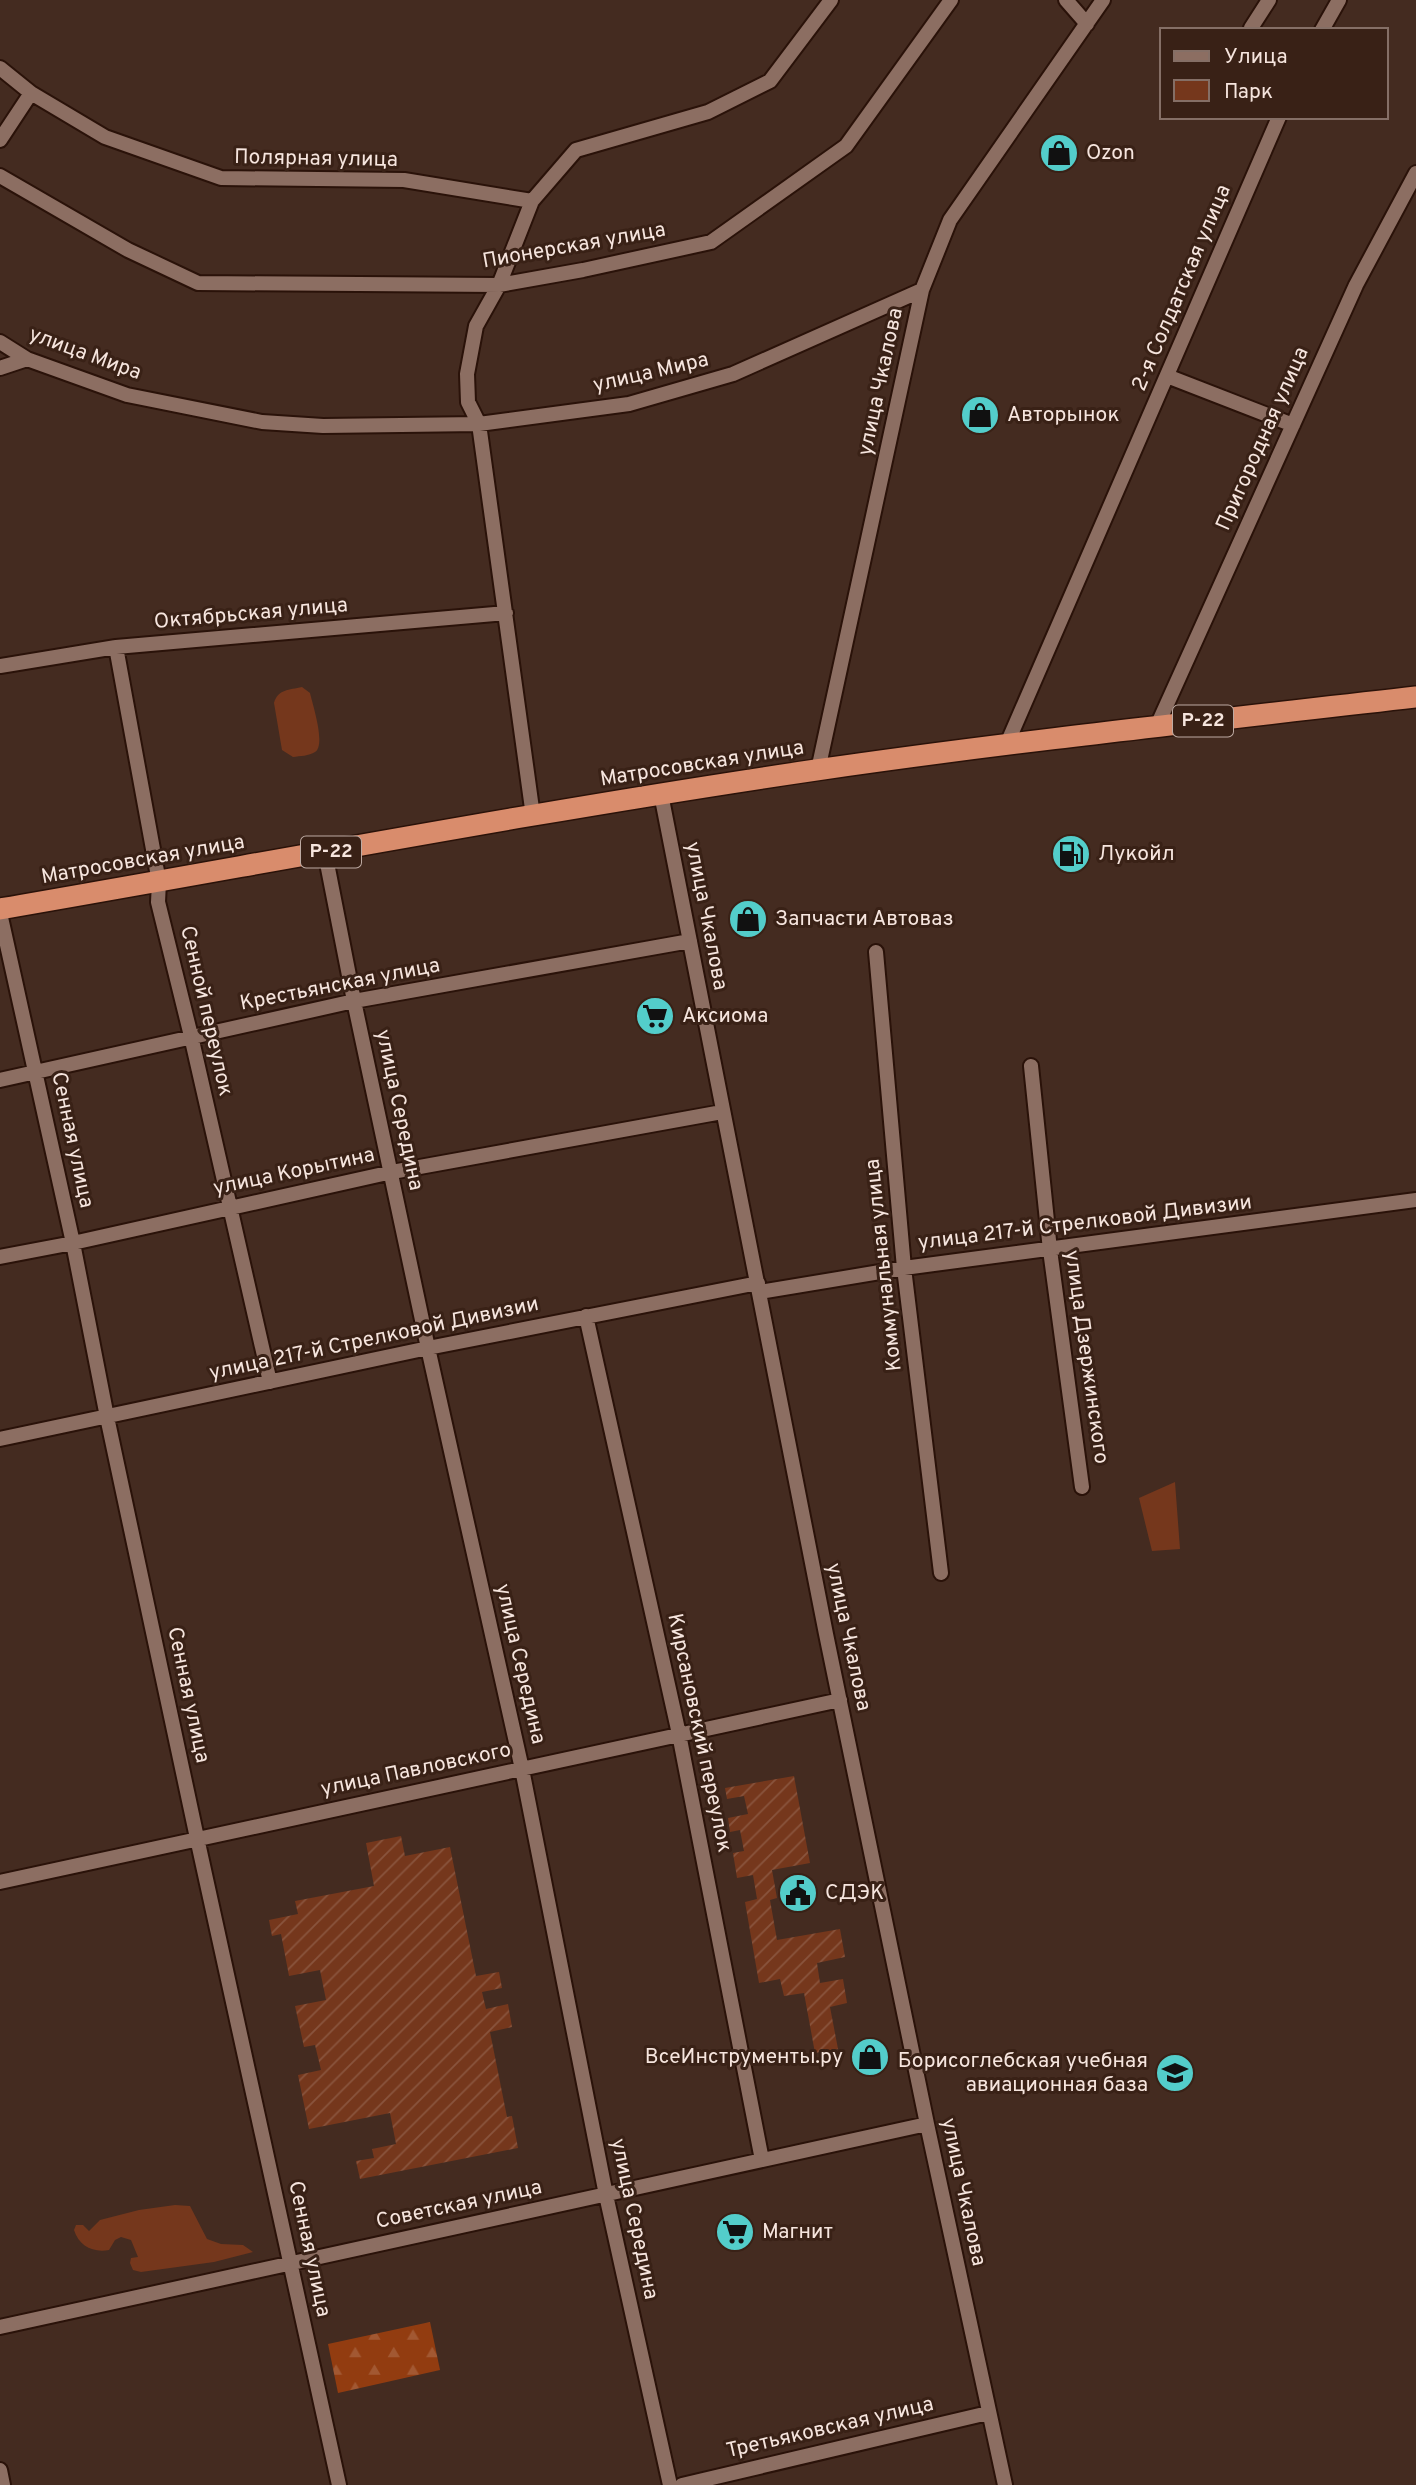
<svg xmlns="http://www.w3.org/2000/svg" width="1416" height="2485" font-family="Overpass,sans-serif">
  <defs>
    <pattern id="forest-firs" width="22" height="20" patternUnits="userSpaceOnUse" patternTransform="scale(1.75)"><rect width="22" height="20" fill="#923c10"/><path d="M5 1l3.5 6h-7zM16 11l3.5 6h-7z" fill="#a25832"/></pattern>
    <pattern id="garden-furrows" width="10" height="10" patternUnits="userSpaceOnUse" patternTransform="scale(1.75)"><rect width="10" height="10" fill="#75371c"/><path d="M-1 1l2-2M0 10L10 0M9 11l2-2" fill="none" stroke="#89543d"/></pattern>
  </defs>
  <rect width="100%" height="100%" fill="#442b20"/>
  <path fill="#75371c" d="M302,687L310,693C313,706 326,745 315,752C309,756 300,756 293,757L282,750L274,703C278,689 289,690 302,687Z
    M1175,1482L1180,1549L1152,1551L1139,1498Z
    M175,2205L190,2206L207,2239L221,2244L243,2245L253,2252L214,2262L141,2272L133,2270L130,2263L131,2258L138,2257L131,2240L121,2237L115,2240L109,2250C93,2253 79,2246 74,2230L76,2225H83L89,2231L100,2220L139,2210Z"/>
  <path fill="url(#forest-firs)" d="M430,2322L440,2370L338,2393L328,2344Z"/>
  <path fill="url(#garden-furrows)" d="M794,1776L810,1863L772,1870L777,1898L770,1900L777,1940L840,1929L845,1957L817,1963L820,1983L843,1979L847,2003L830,2007L838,2049L815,2053L804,1993L784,1996L780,1979L759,1983L745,1902L757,1899L753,1875L737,1878L733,1853L744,1851L740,1830L730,1832L728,1818L748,1814L744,1796L727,1799L725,1788Z
    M401,1836L405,1856L450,1847L476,1976L499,1972L502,1988L482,1992L486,2009L508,2004L512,2027L490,2032L507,2117L512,2116L518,2148L360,2179L356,2161L374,2158L372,2149L396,2144L390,2113L309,2129L298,2075L321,2070L315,2045L304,2047L295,2006L326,2000L320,1970L289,1976L281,1934L272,1936L269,1920L298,1914L295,1901L374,1886L366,1843Z"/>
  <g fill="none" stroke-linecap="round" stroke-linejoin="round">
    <defs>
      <path id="minor" d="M1066,0L1087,24
        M1251,28L1269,0
        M1322,30L1339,0
        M0,68L31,93L105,137L221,178L404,180L532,201
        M0,140L31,93
        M0,176L128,250L198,283L499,285L583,270L711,242L846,146L951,0
        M0,342L27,359L127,395L262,422L323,426L479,424L629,404L733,374L922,290
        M0,368L27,359
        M1167,376L1293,425
        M116,647L159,882L158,902L191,1036L270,1382
        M0,666L116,647L506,613
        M1157,726L1356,285L1416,173
        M1006,746L1279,117
        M818,770L922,290L950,220L1103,0
        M661,794L826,1634L927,2124L1005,2485
        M533,816L479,424L468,402L467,374L476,326L499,285L532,201L576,150L708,112L770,81L831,0
        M325,853L354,1001L428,1348L522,1769L606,2195L670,2485
        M0,913L73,1243L107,1417L197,1838L339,2485
        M876,952L904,1268L941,1573
        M1031,1066L1050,1250L1082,1487
        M0,1080L354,1001L690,941
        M0,1257L73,1243L392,1172L722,1112
        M760,1292L904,1268L1416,1200
        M586,1316L679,1734L762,2160
        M0,1439L428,1348L758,1283
        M0,1882L840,1700
        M0,2327L927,2124
        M0,2470L3,2485
        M682,2485L988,2413"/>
      <path id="highway" d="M0,909C272,862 543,810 816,770C1015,741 1216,720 1416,697"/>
    </defs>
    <use href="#minor" stroke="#2a1209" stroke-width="18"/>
    <use href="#highway" stroke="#2a1209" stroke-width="24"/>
    <use href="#minor" stroke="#8c6e62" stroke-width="14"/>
    <use href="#highway" stroke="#d98c6c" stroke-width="21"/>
  </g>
  <defs>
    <symbol id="shop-disc" viewBox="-11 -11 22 22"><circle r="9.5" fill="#53cdca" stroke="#392116"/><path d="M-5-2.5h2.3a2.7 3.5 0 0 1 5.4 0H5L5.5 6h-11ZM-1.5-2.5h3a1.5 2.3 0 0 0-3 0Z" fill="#111"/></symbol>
    <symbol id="fuel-disc" viewBox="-11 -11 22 22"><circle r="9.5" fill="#53cdca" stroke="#392116"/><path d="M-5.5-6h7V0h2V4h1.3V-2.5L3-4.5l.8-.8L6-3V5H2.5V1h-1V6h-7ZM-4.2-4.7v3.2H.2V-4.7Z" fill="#111"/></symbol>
    <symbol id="supermarket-disc" viewBox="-11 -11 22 22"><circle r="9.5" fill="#53cdca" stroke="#392116"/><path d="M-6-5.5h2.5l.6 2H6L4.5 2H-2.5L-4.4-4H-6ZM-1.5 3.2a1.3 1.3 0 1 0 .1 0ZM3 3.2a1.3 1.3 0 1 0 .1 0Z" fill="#111"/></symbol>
    <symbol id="civic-disc" viewBox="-11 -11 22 22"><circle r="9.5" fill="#53cdca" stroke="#392116"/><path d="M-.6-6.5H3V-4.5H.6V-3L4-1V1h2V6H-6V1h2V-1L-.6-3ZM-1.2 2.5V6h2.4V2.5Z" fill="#111"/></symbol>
    <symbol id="university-disc" viewBox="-11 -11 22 22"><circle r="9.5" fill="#53cdca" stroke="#392116"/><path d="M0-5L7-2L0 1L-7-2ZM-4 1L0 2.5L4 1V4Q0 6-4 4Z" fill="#111"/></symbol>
  </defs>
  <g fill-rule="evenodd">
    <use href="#shop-disc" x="1037" y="131" width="44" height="44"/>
    <use href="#shop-disc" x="958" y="393" width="44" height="44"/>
    <use href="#fuel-disc" x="1049" y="832" width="44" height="44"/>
    <use href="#shop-disc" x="726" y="897" width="44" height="44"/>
    <use href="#supermarket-disc" x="633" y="994" width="44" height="44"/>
    <use href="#civic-disc" x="776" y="1871" width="44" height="44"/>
    <use href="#shop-disc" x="848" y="2035" width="44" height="44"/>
    <use href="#university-disc" x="1153" y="2051" width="44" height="44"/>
    <use href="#supermarket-disc" x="713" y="2210" width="44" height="44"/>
  </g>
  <g text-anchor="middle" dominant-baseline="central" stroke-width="6" stroke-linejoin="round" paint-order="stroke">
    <g fill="#392116" stroke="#bdaaa2" stroke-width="2">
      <rect x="1173" y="705.5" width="60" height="31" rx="5"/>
      <rect x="301" y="836.5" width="60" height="31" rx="5"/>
    </g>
    <g font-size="19" font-weight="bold" fill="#f6e5de">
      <text x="1203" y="721">Р-22</text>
      <text x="331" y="852">Р-22</text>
    </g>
    <g font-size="21" fill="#f6e5de" stroke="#392116" text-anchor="start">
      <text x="1086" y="153">Ozon</text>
      <text x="1007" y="415">Авторынок</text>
      <text x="1098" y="854">Лукойл</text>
      <text x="775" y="919">Запчасти Автоваз</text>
      <text x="682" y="1016">Аксиома</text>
      <text x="825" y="1893">СДЭК</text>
      <text x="843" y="2057" text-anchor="end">ВсеИнструменты.ру</text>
      <text x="1148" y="2061" text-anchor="end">Борисоглебская учебная<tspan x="1148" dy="24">авиационная база</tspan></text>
      <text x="762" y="2232">Магнит</text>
    </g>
    <g font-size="21" fill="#f6e5de" stroke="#392116">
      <text transform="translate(316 159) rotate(1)">Полярная улица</text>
      <text transform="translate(574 246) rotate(-10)">Пионерская улица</text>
      <text transform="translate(1182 288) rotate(-67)">2-я Солдатская улица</text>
      <text transform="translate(85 354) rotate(20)">улица Мира</text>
      <text transform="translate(651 373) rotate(-13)">улица Мира</text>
      <text transform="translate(881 382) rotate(-78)">улица Чкалова</text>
      <text transform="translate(1263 439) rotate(-66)">Пригородная улица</text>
      <text transform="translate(251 614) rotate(-5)">Октябрьская улица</text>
      <text transform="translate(702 764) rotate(-9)">Матросовская улица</text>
      <text transform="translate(143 860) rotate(-10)">Матросовская улица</text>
      <text transform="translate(706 916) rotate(79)">улица Чкалова</text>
      <text transform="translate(340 985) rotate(-11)">Крестьянская улица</text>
      <text transform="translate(206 1011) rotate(77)">Сенной переулок</text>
      <text transform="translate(399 1110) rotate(78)">улица Середина</text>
      <text transform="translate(72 1140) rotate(78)">Сенная улица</text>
      <text transform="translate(294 1172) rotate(-12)">улица Корытина</text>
      <text transform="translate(1085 1223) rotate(-7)">улица 217-й Стрелковой Дивизии</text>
      <text transform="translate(884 1265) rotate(-96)">Коммунальная улица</text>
      <text transform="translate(374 1339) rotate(-12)">улица 217-й Стрелковой Дивизии</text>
      <text transform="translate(1086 1357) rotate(82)">улица Дзержинского</text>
      <text transform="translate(848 1637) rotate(78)">улица Чкалова</text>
      <text transform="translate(520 1664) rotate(77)">улица Середина</text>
      <text transform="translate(188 1695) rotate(78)">Сенная улица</text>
      <text transform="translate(699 1733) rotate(78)">Кирсановский переулок</text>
      <text transform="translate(416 1770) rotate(-12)">улица Павловского</text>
      <text transform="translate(963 2192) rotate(78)">улица Чкалова</text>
      <text transform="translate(459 2205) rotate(-12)">Советская улица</text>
      <text transform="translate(634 2219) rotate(78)">улица Середина</text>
      <text transform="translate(309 2249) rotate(78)">Сенная улица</text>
      <text transform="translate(830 2428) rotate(-13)">Третьяковская улица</text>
    </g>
  </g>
  <rect x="1160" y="28" width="228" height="91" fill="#392116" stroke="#856f66" stroke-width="2"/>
  <rect x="1174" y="51" width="35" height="10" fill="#8c6e62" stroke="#856f66" stroke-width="2"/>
  <text x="1224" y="63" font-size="21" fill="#f6e5de">Улица</text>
  <rect x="1174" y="80" width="35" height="21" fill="#75371c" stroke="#856f66" stroke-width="2"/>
  <text x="1224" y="98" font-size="21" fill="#f6e5de">Парк</text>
</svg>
